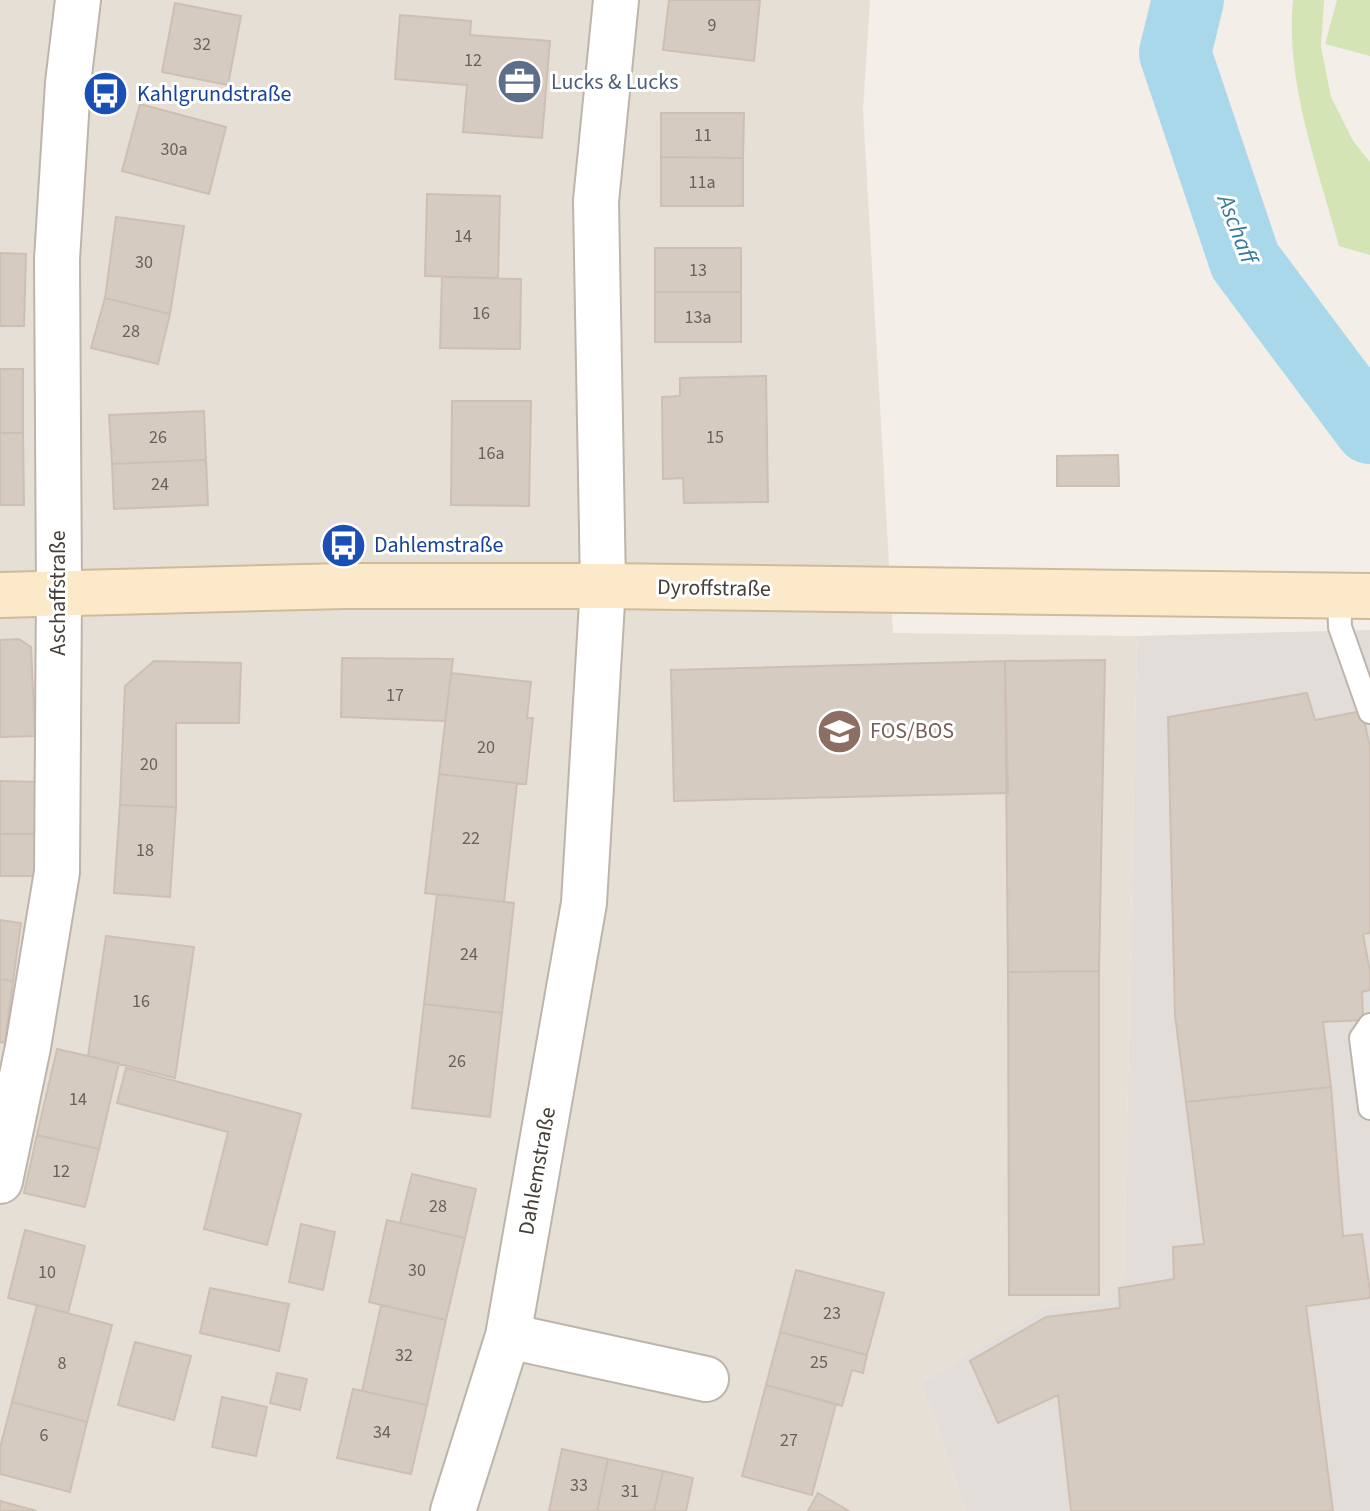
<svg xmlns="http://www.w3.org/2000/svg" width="1370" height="1511" font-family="'Source Sans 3',sans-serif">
  <rect width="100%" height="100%" fill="#f3eee8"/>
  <path fill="#e6dfd6" d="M0,0H870L863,110L893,633L1137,636L1124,1278L1102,1301L1048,1306L921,1383L966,1511H0Z"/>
  <path fill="#e2ddd9" d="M1370,630V1511H966L921,1383L1048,1306L1102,1301L1124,1278L1137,636Z"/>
  <path fill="#d4e4b4" d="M1293,0H1324L1321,47L1331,97L1353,141L1370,162V255L1339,246C1318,167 1285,83 1293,0Z
    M1337,0H1370V56L1325,44Z"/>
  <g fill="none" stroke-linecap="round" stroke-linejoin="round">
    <path stroke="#a9d8eb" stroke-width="72" d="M1188,0L1175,53L1245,261L1370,428"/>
  </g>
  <path fill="#d6cbc1" stroke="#cebfb2" stroke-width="2" d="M669,0H760L754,61L663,50Z
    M175,3L241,16L228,85L162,72Z
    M400,15L471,21L470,35L550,41L542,138L463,132L467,85L395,79Z
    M140,104L226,127L209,194L122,171Z
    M661,113H744L743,158L661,157Z
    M661,157L743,158V206H661Z
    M427,194L500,196L498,278L425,276Z
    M116,217L184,226L170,314L105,298Z
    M655,248H741V292H655Z
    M0,253L26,254L24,326H0Z
    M442,277L521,279L520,349L440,348Z
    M655,292H741V342H655Z
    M105,298L170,314L158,364L91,348Z
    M0,369H23V433H0Z
    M766,376L768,502L684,503L683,478L663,479L662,397L680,396V378Z
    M452,401H531L529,506L451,505Z
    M204,411L206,460L112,464L109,415Z
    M0,433H23L24,505H0Z
    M1118,455L1119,486H1057V456Z
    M206,460L208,505L114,509L112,464Z
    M19,639L31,647L35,736L0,737V640Z
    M342,658L453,659L445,721L341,717Z
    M1105,660L1099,971L1008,972L1005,661Z
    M154,661L241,663L239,723H176V807L120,805L125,686Z
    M1005,661L1008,793L674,801L671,670Z
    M451,673L531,682L527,718H533L526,784L439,774Z
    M1307,693L1315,720L1362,711L1370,747V933L1363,934L1370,972V990L1362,992L1363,1020L1323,1022L1331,1087L1186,1102L1175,1015L1168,717Z
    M439,774L517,783L504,902L425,893Z
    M0,781L36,782L35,834H0Z
    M120,805L176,807L170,897L114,893Z
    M0,834H35V876H0Z
    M437,894L514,903L502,1013L424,1004Z
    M0,920L21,923L13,981L0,979Z
    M106,936L194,947L175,1078L88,1056Z
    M1099,971V1295H1009L1008,972Z
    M0,979L13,981L5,1043L0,1042Z
    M424,1004L502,1013L490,1117L412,1108Z
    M57,1049L119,1063L99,1149L37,1135Z
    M126,1068L301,1114L267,1245L204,1229L228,1132L117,1103Z
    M1331,1087L1343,1236L1362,1234L1370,1292V1298L1306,1306L1333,1511H1071L1058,1395L998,1423L970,1361L1046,1317L1120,1308L1119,1288L1174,1279L1173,1247L1204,1244L1186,1102Z
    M37,1135L99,1149L85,1207L24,1193Z
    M412,1174L476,1189L465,1238L400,1223Z
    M387,1220L465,1238L446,1320L369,1302Z
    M301,1224L335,1232L323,1290L289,1282Z
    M25,1230L85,1246L68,1313L8,1298Z
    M796,1270L884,1293L867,1355L780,1332Z
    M210,1288L289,1304L279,1351L200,1333Z
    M37,1305L112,1325L87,1422L12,1402Z
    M381,1305L446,1320L427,1405L362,1391Z
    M780,1332L867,1355L863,1373L852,1370L842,1406L766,1385Z
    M135,1342L191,1356L174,1420L118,1405Z
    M277,1373L307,1379L300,1410L270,1403Z
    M766,1385L836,1404L812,1495L742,1476Z
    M353,1389L427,1405L411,1474L337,1458Z
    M222,1397L267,1407L256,1456L212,1447Z
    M12,1402L87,1422L70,1492L0,1474V1448Z
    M562,1449L608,1459L597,1511H549Z
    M608,1459L663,1471L654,1511H597Z
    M663,1471L693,1478L686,1511H654Z
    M818,1493L849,1511H808Z
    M0,1501L37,1511H0Z"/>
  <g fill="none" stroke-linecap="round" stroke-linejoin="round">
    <defs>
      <path id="service" d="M1339,594L1340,627L1370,712
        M1370,1025L1361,1038L1370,1108"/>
      <path id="minor" d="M59,592L57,259L68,83L78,0
        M508,1336L706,1379
        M453,1511L508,1336L584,903L603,586L596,201L616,0"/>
      <path id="tertiary" d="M0,1181L28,1047L57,872L59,592"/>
      <path id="secondary" d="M0,595L344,586H603L1370,596"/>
    </defs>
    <use href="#service" stroke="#bdb4ab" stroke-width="26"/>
    <use href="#minor" stroke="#bdb4ab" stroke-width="48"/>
    <use href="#tertiary" stroke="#bdb4ab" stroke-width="48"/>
    <use href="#secondary" stroke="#cfbb9a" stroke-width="48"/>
    <use href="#service" stroke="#fff" stroke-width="22"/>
    <use href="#minor" stroke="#fff" stroke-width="44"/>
    <use href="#tertiary" stroke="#fff" stroke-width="44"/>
    <use href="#secondary" stroke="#fbe9ca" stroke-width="44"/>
  </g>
  <defs>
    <symbol id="office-disc" viewBox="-11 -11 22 22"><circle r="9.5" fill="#5c6f8a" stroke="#fff"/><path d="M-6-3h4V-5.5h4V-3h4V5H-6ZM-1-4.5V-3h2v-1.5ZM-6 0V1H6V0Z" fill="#fff"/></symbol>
    <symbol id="bus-disc" viewBox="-11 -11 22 22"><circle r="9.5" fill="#1a4fb4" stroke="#fff"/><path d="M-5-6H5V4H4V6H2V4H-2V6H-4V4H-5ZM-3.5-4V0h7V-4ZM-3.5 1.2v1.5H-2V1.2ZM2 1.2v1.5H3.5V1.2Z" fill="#fff"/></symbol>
    <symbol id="school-disc" viewBox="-11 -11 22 22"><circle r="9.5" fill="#8d6e63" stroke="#fff"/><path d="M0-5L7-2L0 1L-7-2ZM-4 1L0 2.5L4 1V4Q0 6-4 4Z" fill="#fff"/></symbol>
  </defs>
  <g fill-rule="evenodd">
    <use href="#office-disc" x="494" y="56" width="51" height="51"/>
    <use href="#bus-disc" x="80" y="68" width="51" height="51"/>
    <use href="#bus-disc" x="318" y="520" width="51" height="51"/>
    <use href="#school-disc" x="814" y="706" width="51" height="51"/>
  </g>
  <g text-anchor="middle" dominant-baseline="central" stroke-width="6" stroke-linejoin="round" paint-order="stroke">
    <g font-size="18" fill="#69615a">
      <text x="712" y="25">9</text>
      <text x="202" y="44">32</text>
      <text x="473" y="60">12</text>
      <text x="703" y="135">11</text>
      <text x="174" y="149">30a</text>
      <text x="702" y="182">11a</text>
      <text x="463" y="236">14</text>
      <text x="144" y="262">30</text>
      <text x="698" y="270">13</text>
      <text x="481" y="313">16</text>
      <text x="698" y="317">13a</text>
      <text x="131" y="331">28</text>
      <text x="158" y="437">26</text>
      <text x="715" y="437">15</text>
      <text x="491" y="453">16a</text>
      <text x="160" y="484">24</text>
      <text x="395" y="695">17</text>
      <text x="486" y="747">20</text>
      <text x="149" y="764">20</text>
      <text x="471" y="838">22</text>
      <text x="145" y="850">18</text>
      <text x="469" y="954">24</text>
      <text x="141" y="1001">16</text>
      <text x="457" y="1061">26</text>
      <text x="78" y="1099">14</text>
      <text x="61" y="1171">12</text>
      <text x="438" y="1206">28</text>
      <text x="417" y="1270">30</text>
      <text x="47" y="1272">10</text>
      <text x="832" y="1313">23</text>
      <text x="404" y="1355">32</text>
      <text x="819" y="1362">25</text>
      <text x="62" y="1363">8</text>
      <text x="382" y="1432">34</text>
      <text x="44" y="1435">6</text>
      <text x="789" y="1440">27</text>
      <text x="579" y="1485">33</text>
      <text x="630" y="1491">31</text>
    </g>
    <g font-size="22" fill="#4e5e75" stroke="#fff" text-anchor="start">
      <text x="551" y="82">Lucks &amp; Lucks</text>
    </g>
    <g font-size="22" fill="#164399" stroke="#fff" text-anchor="start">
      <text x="137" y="94">Kahlgrundstraße</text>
      <text x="374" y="545">Dahlemstraße</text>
    </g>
    <g font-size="22" fill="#453e37" stroke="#fff">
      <text transform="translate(714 588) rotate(1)">Dyroffstraße</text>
      <text transform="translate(58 593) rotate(-90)">Aschaffstraße</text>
      <text transform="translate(537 1171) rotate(-80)">Dahlemstraße</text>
    </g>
    <g font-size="22" fill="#785e54" stroke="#fff" text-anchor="start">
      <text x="870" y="731">FOS/BOS</text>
    </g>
    <g font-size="24" font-style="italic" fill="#347c9b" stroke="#fff">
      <text transform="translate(1237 229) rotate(69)">Aschaff</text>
    </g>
  </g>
</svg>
